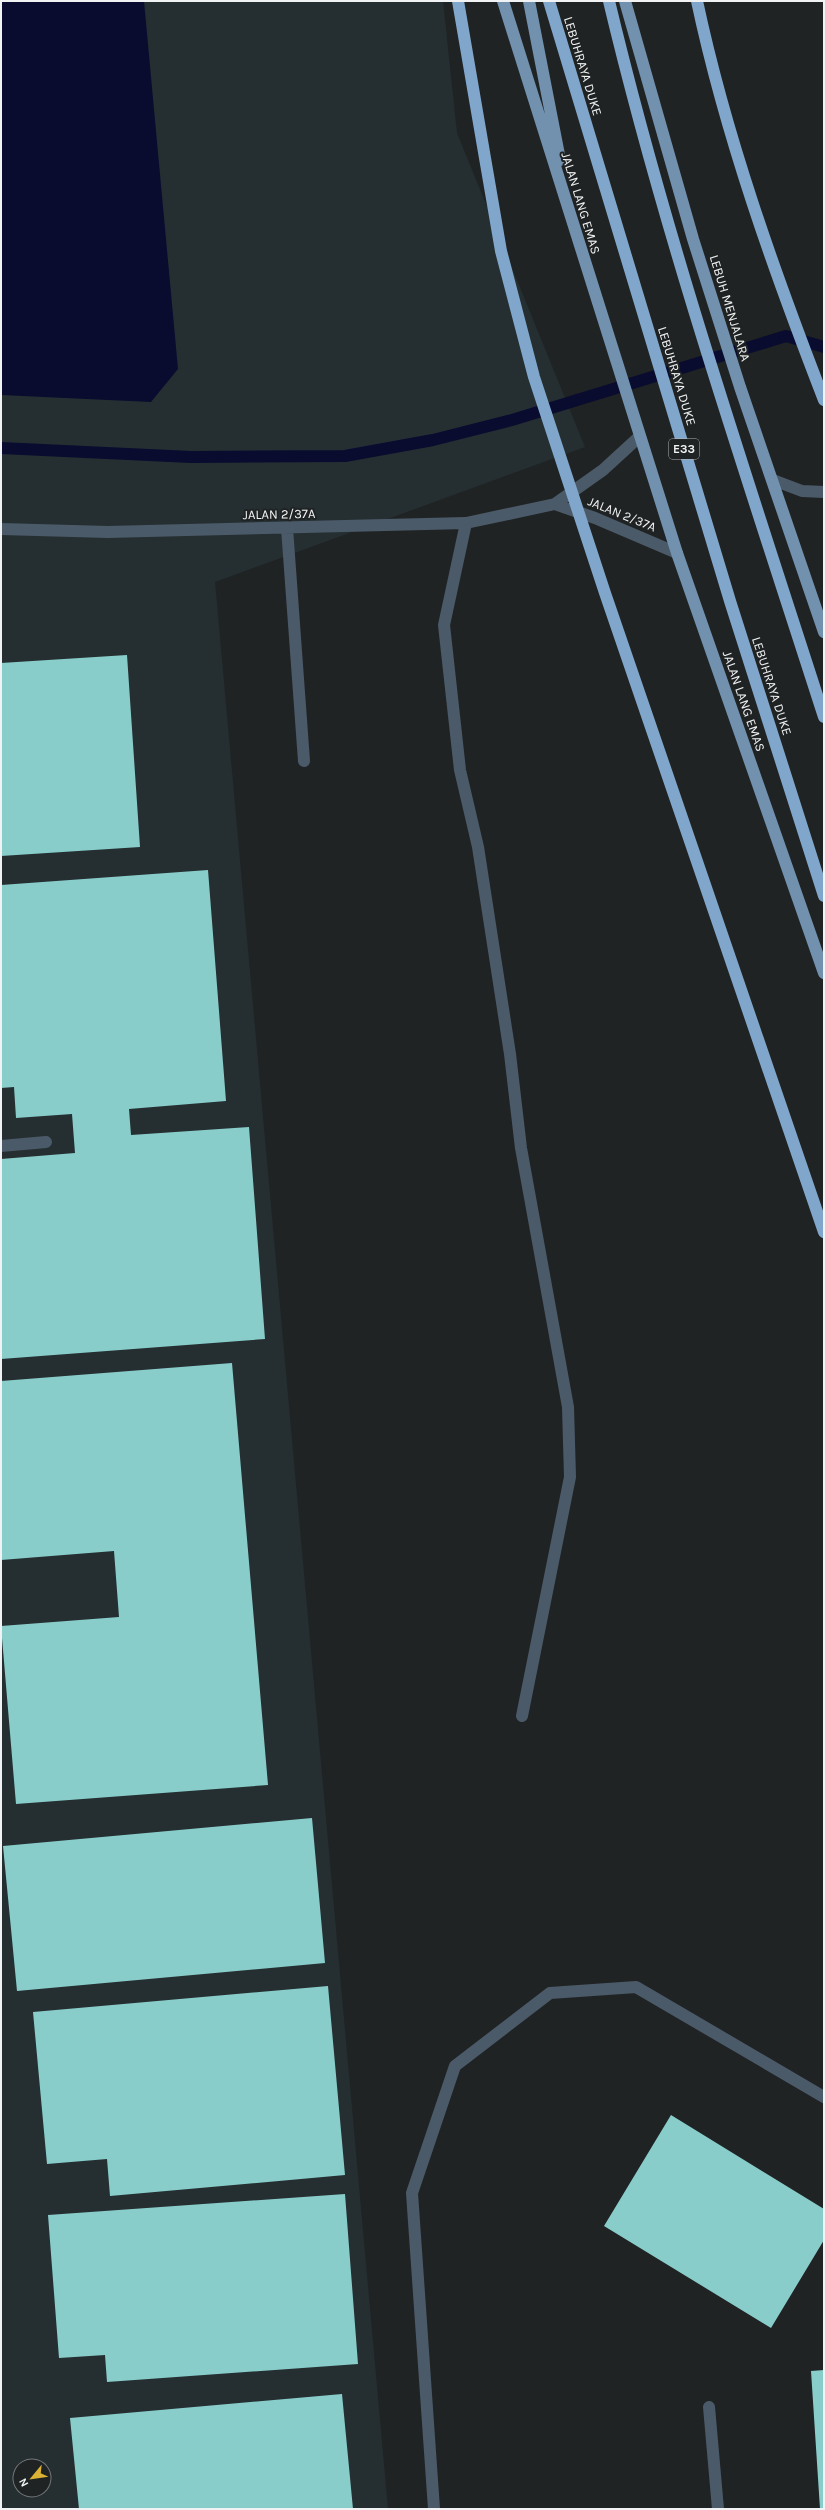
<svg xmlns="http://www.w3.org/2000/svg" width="825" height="2510" font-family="Karla,sans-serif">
  <rect width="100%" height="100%" fill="#202324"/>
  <path fill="#252f32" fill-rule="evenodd" d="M1,1H443L457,133L585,447L215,582L388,2509H1ZM20,2466H44V2490H20Z"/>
  <path fill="#090c2f" d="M1,1H144L178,369L151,402L1,395Z"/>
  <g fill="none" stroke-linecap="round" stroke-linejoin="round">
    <path stroke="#090c2f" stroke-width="12" d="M1,448L191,457L345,456L433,440L512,420L786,336L824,347"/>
  </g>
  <path fill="#89cdcb" d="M127,655L140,847L1,856V663Z
    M208,870L226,1101L129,1109L131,1135L249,1127L265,1339L1,1359V1159L75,1153L72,1114L16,1118L14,1087L1,1088V885Z
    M232,1363L268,1785L16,1804L1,1626L119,1617L114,1551L1,1560V1381Z
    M312,1818L325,1963L17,1991L3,1846Z
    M328,1986L345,2175L110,2196L107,2159L47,2164L33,2012Z
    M671,2115L824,2209V2240L771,2328L604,2226Z
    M345,2194L358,2364L107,2382L105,2355L59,2358L48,2215Z
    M824,2370V2509H820L811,2371Z
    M342,2394L353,2509H79L70,2418Z"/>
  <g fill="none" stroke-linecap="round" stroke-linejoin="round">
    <path stroke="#4b5a69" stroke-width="12" d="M773,480L802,491L824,492
      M555,504L595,518L677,553
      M466,523L444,625L460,770L478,847L510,1054L521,1148L568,1407L570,1477L522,1716
      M287,528L304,761
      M1,529L108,532L466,523L555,504L603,470L639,437
      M1,1146L46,1142
      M709,2407L718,2509
      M434,2509L412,2193L455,2066L550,1993L636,1987L824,2097"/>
    <path stroke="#7191af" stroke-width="12" d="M503,1L677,553L824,973
      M529,1L560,160
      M625,1L693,239L740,387L824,632"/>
    <path stroke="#80a7cb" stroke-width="12" d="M549,1L730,601L824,896
      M609,1C667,244 748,480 824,717
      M697,1C726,137 774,271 824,400"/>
    <path stroke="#80a7cb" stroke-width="12" d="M458,1L501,251L534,377L605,593L824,1232"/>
  </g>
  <g text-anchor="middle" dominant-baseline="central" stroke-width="4" stroke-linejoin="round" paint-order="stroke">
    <rect fill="#202324" stroke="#b2b4b5" stroke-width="1" x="669" y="439" width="30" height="20" rx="3"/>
    <g font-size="12" font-weight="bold" fill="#f0f2f3">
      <text x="684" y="449">E33</text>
    </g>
    <g font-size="13" fill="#f0f2f3" stroke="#202324">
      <text transform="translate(583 66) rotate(73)">LEBUHRAYA DUKE</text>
      <text transform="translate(581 203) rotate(73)">JALAN LANG EMAS</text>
      <text transform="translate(730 308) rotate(73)">LEBUH MENJALARA</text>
      <text transform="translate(677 376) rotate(73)">LEBUHRAYA DUKE</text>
      <text transform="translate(279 514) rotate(-1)">JALAN 2/37A</text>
      <text transform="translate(622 514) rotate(22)">JALAN 2/37A</text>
      <text transform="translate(772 686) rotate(72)">LEBUHRAYA DUKE</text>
      <text transform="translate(744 701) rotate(71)">JALAN LANG EMAS</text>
    </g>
  </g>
  <rect width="825" height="2510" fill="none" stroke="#f0f2f3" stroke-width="4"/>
  <g transform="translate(32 2478) rotate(241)"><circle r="19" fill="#202324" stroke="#737677"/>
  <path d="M0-3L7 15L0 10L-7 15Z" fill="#dbb233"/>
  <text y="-6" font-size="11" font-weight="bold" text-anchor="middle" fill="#f0f2f3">N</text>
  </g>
</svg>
